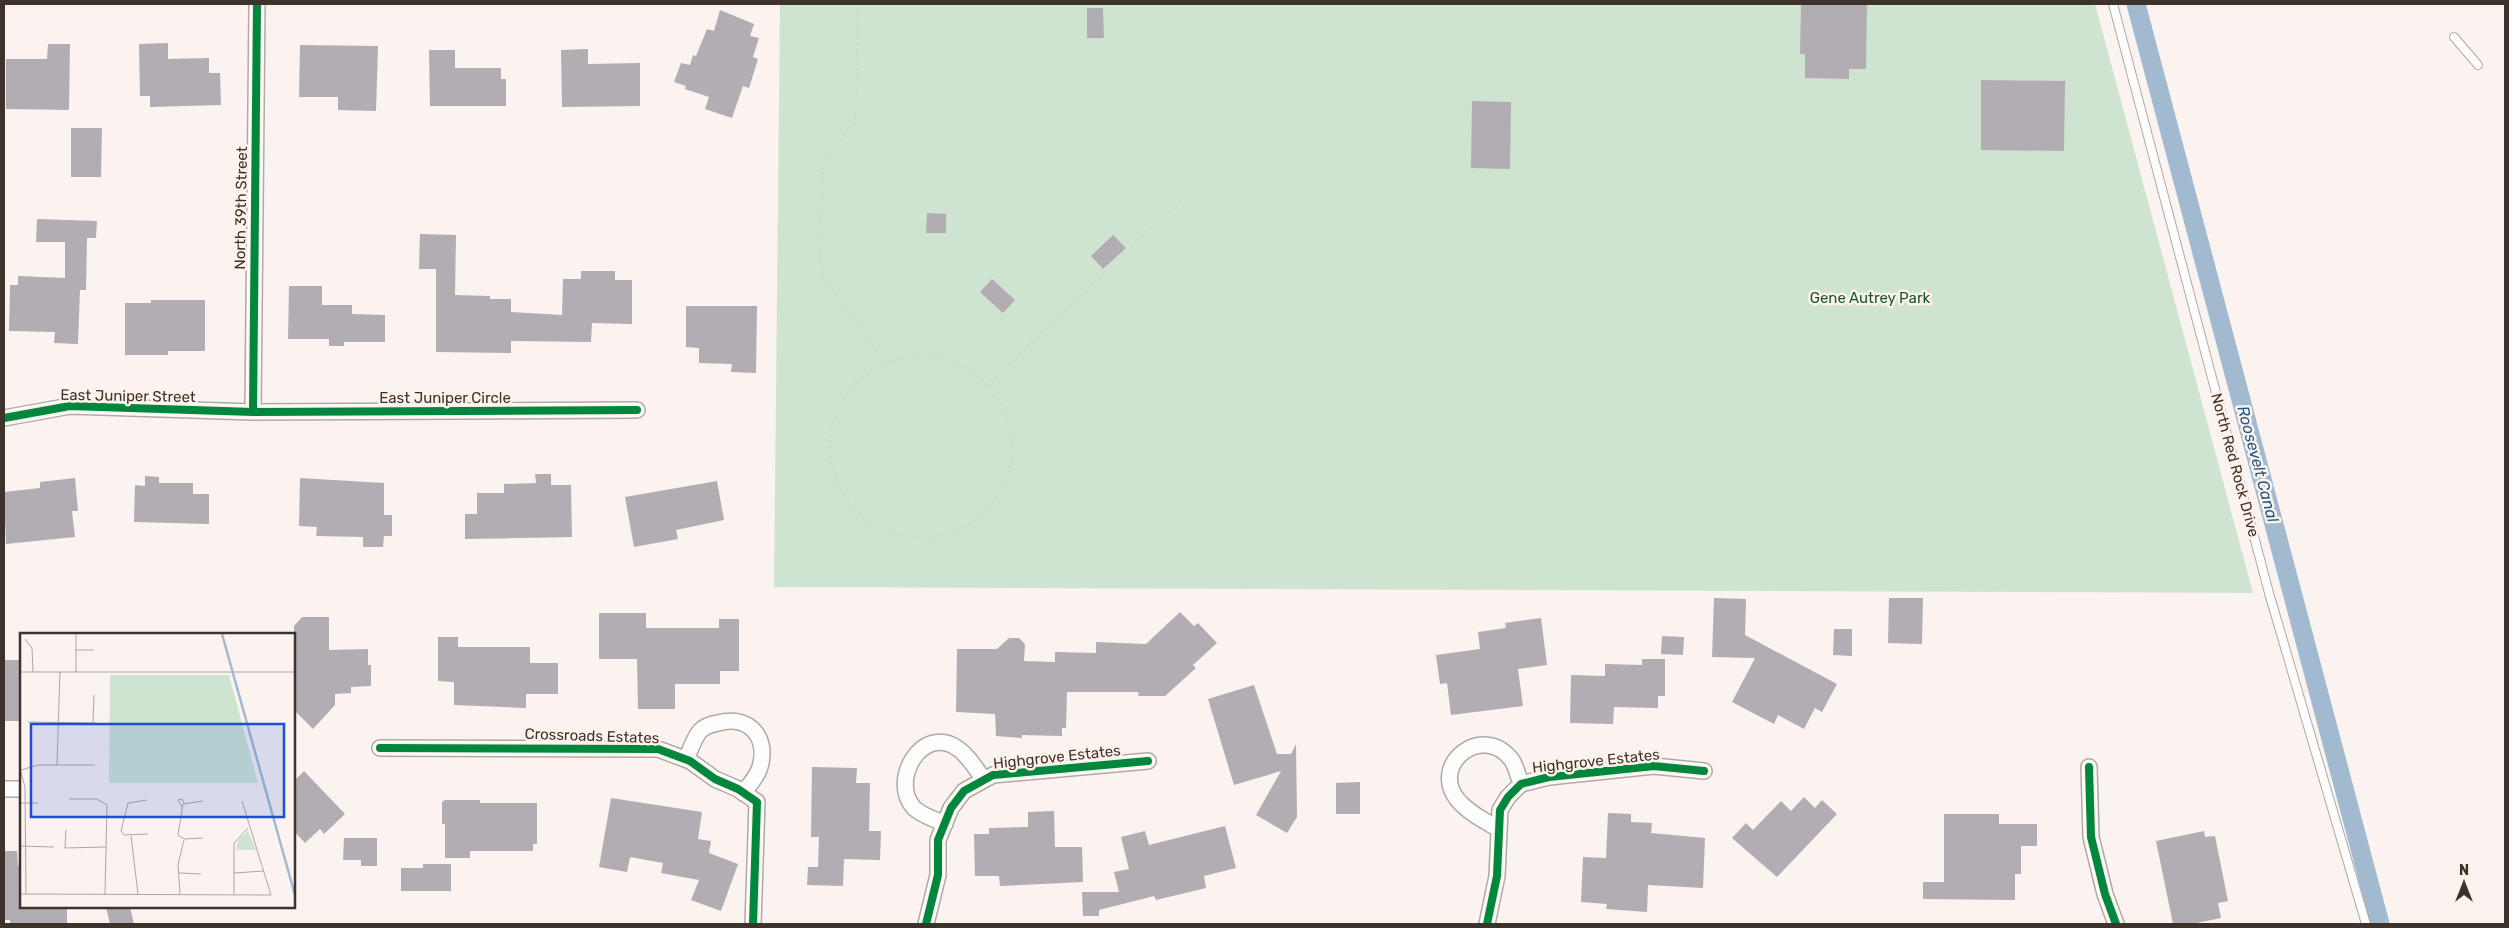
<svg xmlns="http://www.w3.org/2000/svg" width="2509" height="928" font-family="Rubik,sans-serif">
  <rect width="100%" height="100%" fill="#faf3ef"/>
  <path fill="#cfe4d0" d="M780,4H2095L2253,593L774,587Z"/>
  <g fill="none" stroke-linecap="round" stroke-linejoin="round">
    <path stroke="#a1bad0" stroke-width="19" d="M2136,4L2380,924"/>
  </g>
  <path fill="#b1adb3" d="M1801,4H1867L1866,69H1849V79L1805,78V54H1800Z
    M1087,8H1103L1104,38H1087Z
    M720,10L754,24L750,36L759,38L753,57L758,59L749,88L743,86L732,118L705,109L709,97L685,89L686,86L674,82L681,63L690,65L693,55L696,56L707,29L714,31Z
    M168,43V59L209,58V73H220L221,105L150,107V96H140L139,44Z
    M48,44H70L69,110L6,109V59H47Z
    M300,45L378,46L376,111L338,110V97H299Z
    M588,49V64L640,63V106L562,107L561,50Z
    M429,50H455V68H501V79H506V106H430Z
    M1981,80L2065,81L2064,151L1981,150Z
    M1472,101L1511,102L1510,169L1471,168Z
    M71,128H102L101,177H71Z
    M927,213L946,214V233H926Z
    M37,219L97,221L96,238H87L86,290H80L78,344L54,343L55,332L9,331L10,285H18V276L65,278V242H36Z
    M420,234L456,235L455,295L490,296V299H511V312L562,315L563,279H581V271H615V280H632V324L592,323L591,342L511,341V353L436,352V269H419Z
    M1113,235L1126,248L1103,269L1091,256Z
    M992,279L1015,300L1003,313L980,292Z
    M289,286H322V305H352V314L385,315V342H344V346H329V339H288Z
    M151,300H205V351H168V355H125V303H151Z
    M686,306H757L756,373L731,372L732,364L699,363V348L686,347Z
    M535,474H551V485H571L572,537L465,539V514H477V493H504V484L536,483Z
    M145,476L159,477V483H193V494H209V524L134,522L135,485L145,486Z
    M75,478L78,511H72L75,537L6,544L4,492L40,488V482Z
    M300,478L384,483V515H392V536H384L383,547H363V537L316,536L317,527L299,526Z
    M717,481L724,520L676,530L678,539L634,547L625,497Z
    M1714,598L1746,599L1745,635L1837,684L1822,712L1815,708L1804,729L1778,715L1774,724L1732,702L1755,658L1712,657Z
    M1889,598H1923L1922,644L1888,643Z
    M1180,612L1194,626L1198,623L1217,643L1193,665L1196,668L1165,696H1138L1139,692H1067L1066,728H1062V736L1022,735V738L996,736L995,714L956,712L957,649H997L1009,638H1019L1025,644L1024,661L1055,662V652L1096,653V642L1146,644Z
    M599,613H646V628H719V619H739V671H720V684H675V709H638L637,659H599Z
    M302,617H329V650L368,649V665H371V686L351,687V693L335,694V705L313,729L294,710V626Z
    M1541,618L1547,665L1518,669L1523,706L1451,715L1447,683L1440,684L1436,655L1480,649L1478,632L1506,628L1505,623Z
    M1834,629H1852V656L1833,655Z
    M1662,636L1684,637L1683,655L1661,654Z
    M438,637H458V647H530V663H558V694H526V708L454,705V682L438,681Z
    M1642,659H1665V696H1658V708L1614,707L1613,724L1570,723L1571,675L1605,676V664L1642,665Z
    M4,660H21V721H4Z
    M1254,685L1277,754H1291L1296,744L1297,817L1287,833L1256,815L1281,771L1234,785L1208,699Z
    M812,767L857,768L856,783H870L869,831H881L880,860L844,859L843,886L807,885L808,867H818L819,837H811Z
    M304,771L345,814L324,834L320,829L305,843L294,831V781Z
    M1360,782V814H1336V783Z
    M1804,797L1815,808L1822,800L1837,814L1777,877L1732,838L1746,823L1753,830L1781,801L1791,811Z
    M611,798L702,812L698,839L711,841L709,853L738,864L721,911L691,900L699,880L661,873L663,863L630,857L627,872L599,867Z
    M445,800H480V803H537V844H533V851H470V858H445V824H442V802Z
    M1054,811L1055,847H1082L1083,882L1000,886L999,876H975L974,834H989V828L1028,827V812Z
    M1608,813L1631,814V822L1652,823L1651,833L1705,838L1703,888L1648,885L1647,912L1606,909L1607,904L1581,902L1583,857L1606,858Z
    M1944,814H1999V824H2037V846H2021V874H2015V900L1923,899V882H1944Z
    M1225,826L1236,868L1204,876L1206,888L1156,900L1154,896L1099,910V916H1083L1082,892H1119L1114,872L1129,869L1121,837L1145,831L1149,845Z
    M2204,831L2205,837L2215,836L2228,901L2218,903L2221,918L2192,924H2173L2156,841Z
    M344,838H377V866H361V860H343Z
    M4,851H17L18,866H21V907H67V924H10V920H4Z
    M423,864H451V891H401V868H423Z
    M106,907H130L134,924H110Z"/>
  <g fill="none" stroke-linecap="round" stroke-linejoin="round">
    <defs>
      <path id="lane" d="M2113,4L2269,593L2366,924
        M2454,37L2478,65"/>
      <path id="street" d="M253,412L257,4
        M4,418L70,406L253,412L637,410
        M380,748L658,749L690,761L715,779L738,789L757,802L753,924
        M686,759C690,751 694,738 700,731C704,727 712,724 718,723C750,714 770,739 759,770C755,779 749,786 743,793
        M2089,767L2091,837L2105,894L2116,924
        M4,789H21
        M945,824C936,820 921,815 914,808C889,781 922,724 957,748C968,755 976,769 984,780
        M1498,829C1484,820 1467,812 1457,799C1430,764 1482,723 1511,759C1516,765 1518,776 1521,784
        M926,924L938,875V840L951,808L964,791L993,775L1148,761
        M1487,924L1497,876L1500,810L1508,797L1521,784L1549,777L1654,766L1704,771"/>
    </defs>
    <use href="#lane" stroke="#b1a9a4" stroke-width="10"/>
    <use href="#street" stroke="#b1a9a4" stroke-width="18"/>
    <path stroke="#d6d4d2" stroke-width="3" stroke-dasharray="1 4" stroke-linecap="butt" d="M855,4L858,16L856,117L852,125L822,165L820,266L824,277L886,364
      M830 447a91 91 0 1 1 182 0a91 91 0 1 1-182 0Z
      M988,385L1189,192"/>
    <use href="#lane" stroke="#fefdfd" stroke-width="8"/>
    <use href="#street" stroke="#fefdfd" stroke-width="15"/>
    <defs>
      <path id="cycleway" d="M253,412L257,4
        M4,418L70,406L253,412L637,410
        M380,748L658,749L690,761L715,779L738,789L757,802L753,924
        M2089,767L2091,837L2105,894L2116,924
        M926,924L938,875V840L951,808L964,791L993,775L1148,761
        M1487,924L1497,876L1500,810L1508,797L1521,784L1549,777L1654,766L1704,771"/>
    </defs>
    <use href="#cycleway" stroke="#fef2eb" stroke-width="11"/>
    <use href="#cycleway" stroke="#00873e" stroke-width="8"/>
  </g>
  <g text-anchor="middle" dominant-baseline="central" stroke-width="5" stroke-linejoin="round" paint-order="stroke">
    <g font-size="15" fill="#3e332c" stroke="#fef2eb">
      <text transform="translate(241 208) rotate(-89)">North 39th Street</text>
      <text transform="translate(128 396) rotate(1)">East Juniper Street</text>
      <text x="445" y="398">East Juniper Circle</text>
      <text transform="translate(2235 465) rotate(75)">North Red Rock Drive</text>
      <text transform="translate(592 736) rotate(2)">Crossroads Estates</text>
      <text transform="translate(1057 757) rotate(-6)">Highgrove Estates</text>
      <text transform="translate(1596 761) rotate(-6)">Highgrove Estates</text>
    </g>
    <g font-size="15" fill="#13582f" stroke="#fef2eb">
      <text x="1870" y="298">Gene Autrey Park</text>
    </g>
    <g font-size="16" font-style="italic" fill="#205a88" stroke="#fef2eb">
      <text transform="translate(2258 464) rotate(75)">Roosevelt Canal</text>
    </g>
  </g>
  <g transform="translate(20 633)">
    <rect width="275" height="275" fill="#faf3ef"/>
    <path d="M90,42H209L238,150H89ZM228,198L236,217H216L218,207Z" fill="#cfe4d0"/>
    <path fill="none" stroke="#a1bad0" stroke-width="2.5" d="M202,1L275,262"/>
    <path fill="none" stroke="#afa6a1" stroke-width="1" d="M5,6L12,15L13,39M56,17H74M0,39H275M56,39V1M8,89L76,90M73,89L74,62M37,132L40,39M0,136L5,154L6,261M1,137L18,132H75M49,166H77L87,172L85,261M127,167L108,170L101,198L104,202L128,201M183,168L163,171L158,202L164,206L183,205M0,170H18M162,174L158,167L162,166L164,170M46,197L45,215L86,214M111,203L118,261M0,213L34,214M159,240L181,241M214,240L244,238M0,261L251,262L222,168M160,261L158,232L164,207M214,261V210L228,195"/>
    <path fill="#1d4ed8" fill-opacity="0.15" stroke="#1d4ed8" stroke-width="2.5" d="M11,91H264V184H11Z"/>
    <rect width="275" height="275" fill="none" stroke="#3e332c" stroke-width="2.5"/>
  </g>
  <rect width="2509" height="928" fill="none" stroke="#3e332c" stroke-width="10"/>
  <g transform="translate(2464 883)" stroke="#fef2eb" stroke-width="4" paint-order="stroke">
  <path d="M0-4L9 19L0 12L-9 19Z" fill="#3e332c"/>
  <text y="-8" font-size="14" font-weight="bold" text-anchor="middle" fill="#3e332c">N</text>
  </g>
</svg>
